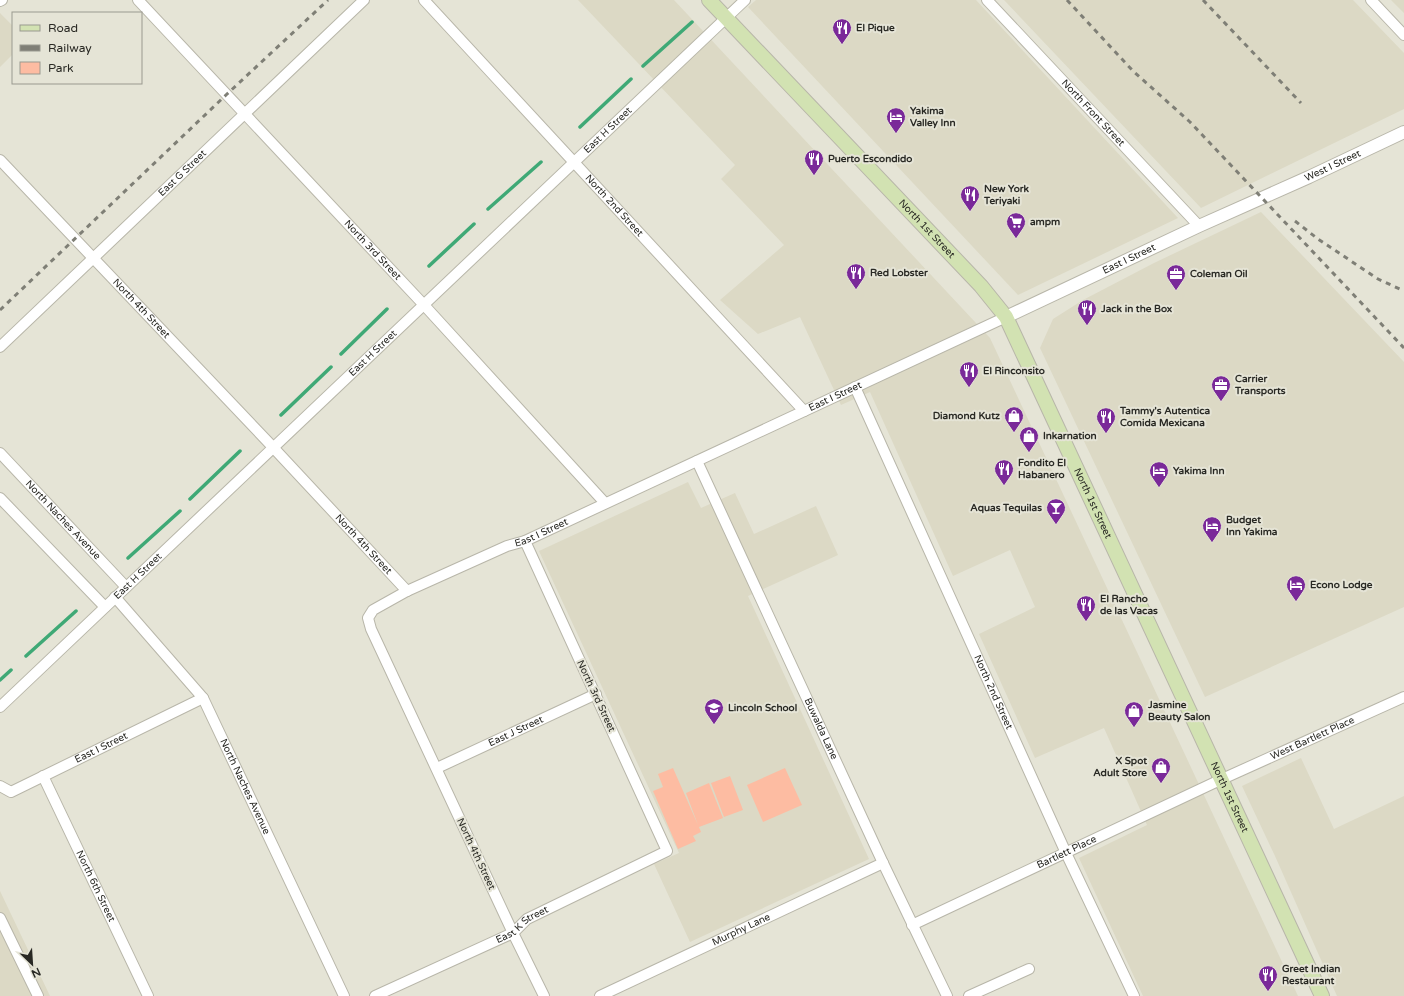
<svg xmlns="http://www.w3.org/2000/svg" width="1404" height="996" font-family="'Varela Round',sans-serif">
  <rect width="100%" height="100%" fill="#e5e4d6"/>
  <path fill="#dcd9c5" d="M578,0H674L990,338L1298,996H1143L1079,858L1147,825L1104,728L1035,758L979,634L1035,607L1010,550L953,576L870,392L841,405L800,317L758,334L720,300L784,245L721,179L735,165Z
    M756,0H976L1178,218L1018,295L748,7Z
    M1004,0H1353L1404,53V109L1201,208Z
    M1391,0H1404V13Z
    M0,13L13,26V54L0,67Z
    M1261,212L1404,362V607L1205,697L1040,348L1053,319L1083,300L1154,263Z
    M688,482L701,508L735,493L754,534L816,506L838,555L748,596L869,859L690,942L654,864L679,853L539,551Z
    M1301,758L1334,829L1404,796V996H1337L1275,856L1242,786Z
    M0,891L50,996H0Z"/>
  <path fill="#fdbca2" d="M673,768L698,825L686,793L709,783L723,818L699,827L701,832L693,836L696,841L678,849L653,791L663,787L658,774Z
    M785,768L802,805L763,822L747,785Z
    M730,776L743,810L724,817L711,783Z"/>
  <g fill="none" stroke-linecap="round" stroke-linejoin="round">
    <path stroke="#3fa976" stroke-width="3.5" d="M643,66L692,22
      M580,127L631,79
      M488,209L541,162
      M429,266L474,224
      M341,354L387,309
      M281,415L331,367
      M190,499L240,451
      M128,558L180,511
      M26,656L76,611
      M0,680L11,670"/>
    <defs>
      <g id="minor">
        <path id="s1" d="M138,0L424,305L605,503"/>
        <path id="s2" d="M424,0L804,411"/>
        <path id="s3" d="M987,0L1199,226"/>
        <path d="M1371,0L1404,35"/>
        <path d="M0,1L2,0"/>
        <path id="s4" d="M0,160L269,443L407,591"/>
        <path id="s5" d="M0,347L364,0"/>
        <path id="s6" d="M855,387L1066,853L1134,996"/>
        <path id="s7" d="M0,453L126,587"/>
        <path id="s8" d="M697,461L883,863L947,996"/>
        <path d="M0,498L105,607"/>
        <path id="s9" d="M115,597L203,698L344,996"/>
        <path id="s10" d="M0,707L745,0"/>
        <path id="s11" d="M437,768L596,694"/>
        <path id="s12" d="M43,776L148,996"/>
        <path id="s13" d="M0,786L11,792L203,698"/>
        <path d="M0,918L38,996"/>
        <path id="s14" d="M912,925L1220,780L1404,697"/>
        <path id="s15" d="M375,996L513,933L527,919L667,851L525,541"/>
        <path id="s16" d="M544,996L513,933L371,629L368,618L373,610L407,591L507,546L525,541L1006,317"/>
        <path id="s17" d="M600,996L883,863"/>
        <path d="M969,996L1029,969"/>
      </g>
      <g id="tertiary">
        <path id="s18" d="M1006,317L1199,226L1309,177L1404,132"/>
      </g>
      <g id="secondary">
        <path id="s19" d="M709,0L981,286L1006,317L1322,996"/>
      </g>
    </defs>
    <use href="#minor" stroke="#b8b6a9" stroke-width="12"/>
    <use href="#tertiary" stroke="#b8b6a9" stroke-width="14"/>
    <use href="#secondary" stroke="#b8b6a9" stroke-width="16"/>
    <use href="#minor" stroke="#fff" stroke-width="10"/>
    <use href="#tertiary" stroke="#fff" stroke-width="12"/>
    <use href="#secondary" stroke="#d2e2b2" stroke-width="14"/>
    <path stroke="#7f7f76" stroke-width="3" stroke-dasharray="5 5" stroke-linecap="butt" d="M1067,0L1133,71L1190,122L1404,348
      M1203,0L1301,103
      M1295,221L1318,239L1378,279L1404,291
      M0,310L226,95L328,0"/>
  </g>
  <defs>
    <symbol id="restaurant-pin" viewBox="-11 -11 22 30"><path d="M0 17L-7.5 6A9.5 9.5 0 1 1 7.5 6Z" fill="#7a2999" stroke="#e5e4d6"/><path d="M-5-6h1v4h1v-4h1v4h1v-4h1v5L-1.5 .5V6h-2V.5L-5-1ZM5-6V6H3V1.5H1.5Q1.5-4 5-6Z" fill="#fff"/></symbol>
    <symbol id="hotel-pin" viewBox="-11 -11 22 30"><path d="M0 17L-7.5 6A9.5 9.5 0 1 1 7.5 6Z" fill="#7a2999" stroke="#e5e4d6"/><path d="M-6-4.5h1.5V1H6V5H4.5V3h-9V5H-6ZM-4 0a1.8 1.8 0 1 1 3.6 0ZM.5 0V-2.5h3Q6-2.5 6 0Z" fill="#fff"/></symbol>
    <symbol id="supermarket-pin" viewBox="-11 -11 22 30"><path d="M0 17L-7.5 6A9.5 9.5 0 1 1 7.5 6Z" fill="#7a2999" stroke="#e5e4d6"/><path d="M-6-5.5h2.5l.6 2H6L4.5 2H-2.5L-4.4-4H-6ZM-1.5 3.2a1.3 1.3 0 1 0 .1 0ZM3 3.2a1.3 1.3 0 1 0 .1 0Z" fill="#fff"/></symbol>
    <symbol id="office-pin" viewBox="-11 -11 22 30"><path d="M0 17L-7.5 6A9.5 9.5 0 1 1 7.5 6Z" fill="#7a2999" stroke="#e5e4d6"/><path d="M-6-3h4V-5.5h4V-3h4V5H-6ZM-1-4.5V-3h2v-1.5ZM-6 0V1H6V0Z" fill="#fff"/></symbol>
    <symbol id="shop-pin" viewBox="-11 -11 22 30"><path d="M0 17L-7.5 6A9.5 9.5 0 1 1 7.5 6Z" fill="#7a2999" stroke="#e5e4d6"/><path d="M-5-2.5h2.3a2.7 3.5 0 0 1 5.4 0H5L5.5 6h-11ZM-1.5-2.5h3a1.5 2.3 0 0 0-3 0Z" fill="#fff"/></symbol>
    <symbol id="bar-pin" viewBox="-11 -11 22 30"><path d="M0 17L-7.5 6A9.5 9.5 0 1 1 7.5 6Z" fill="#7a2999" stroke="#e5e4d6"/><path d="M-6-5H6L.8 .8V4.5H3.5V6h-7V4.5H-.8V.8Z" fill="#fff"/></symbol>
    <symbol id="school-pin" viewBox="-11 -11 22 30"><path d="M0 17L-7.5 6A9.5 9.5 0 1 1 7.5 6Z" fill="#7a2999" stroke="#e5e4d6"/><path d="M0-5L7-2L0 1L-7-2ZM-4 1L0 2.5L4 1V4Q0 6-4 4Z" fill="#fff"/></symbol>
  </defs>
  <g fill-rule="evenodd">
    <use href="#restaurant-pin" x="831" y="17" width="22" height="30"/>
    <use href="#hotel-pin" x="885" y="106" width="22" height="30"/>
    <use href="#restaurant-pin" x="803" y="148" width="22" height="30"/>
    <use href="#restaurant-pin" x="959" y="184" width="22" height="30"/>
    <use href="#supermarket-pin" x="1005" y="211" width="22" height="30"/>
    <use href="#restaurant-pin" x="845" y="262" width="22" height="30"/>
    <use href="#office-pin" x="1165" y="263" width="22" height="30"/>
    <use href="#restaurant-pin" x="1076" y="298" width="22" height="30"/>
    <use href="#restaurant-pin" x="958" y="360" width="22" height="30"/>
    <use href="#office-pin" x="1210" y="374" width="22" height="30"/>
    <use href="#shop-pin" x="1003" y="405" width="22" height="30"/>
    <use href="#restaurant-pin" x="1095" y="406" width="22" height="30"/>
    <use href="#shop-pin" x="1018" y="425" width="22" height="30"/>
    <use href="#restaurant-pin" x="993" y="458" width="22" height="30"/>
    <use href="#hotel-pin" x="1148" y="460" width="22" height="30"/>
    <use href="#bar-pin" x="1045" y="497" width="22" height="30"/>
    <use href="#hotel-pin" x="1201" y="515" width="22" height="30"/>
    <use href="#hotel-pin" x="1285" y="574" width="22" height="30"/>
    <use href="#restaurant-pin" x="1075" y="594" width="22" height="30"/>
    <use href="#school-pin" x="703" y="697" width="22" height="30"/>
    <use href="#shop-pin" x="1123" y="700" width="22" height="30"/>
    <use href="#shop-pin" x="1150" y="756" width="22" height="30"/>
    <use href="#restaurant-pin" x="1257" y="964" width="22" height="30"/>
  </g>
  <g text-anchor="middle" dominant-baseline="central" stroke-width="4" stroke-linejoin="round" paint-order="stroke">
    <g font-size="10" font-weight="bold" fill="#292924" stroke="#e5e4d6" text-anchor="start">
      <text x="856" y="28">El Pique</text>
      <text x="910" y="111">Yakima<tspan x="910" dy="12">Valley Inn</tspan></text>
      <text x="828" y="159">Puerto Escondido</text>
      <text x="984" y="189">New York<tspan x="984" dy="12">Teriyaki</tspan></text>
      <text x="1030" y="222">ampm</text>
      <text x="870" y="273">Red Lobster</text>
      <text x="1190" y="274">Coleman Oil</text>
      <text x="1101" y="309">Jack in the Box</text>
      <text x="983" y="371">El Rinconsito</text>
      <text x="1235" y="379">Carrier<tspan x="1235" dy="12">Transports</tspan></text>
      <text x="1120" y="411">Tammy's Autentica<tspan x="1120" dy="12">Comida Mexicana</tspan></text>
      <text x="1000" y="416" text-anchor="end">Diamond Kutz</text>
      <text x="1043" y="436">Inkarnation</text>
      <text x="1018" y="463">Fondito El<tspan x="1018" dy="12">Habanero</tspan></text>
      <text x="1173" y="471">Yakima Inn</text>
      <text x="1042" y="508" text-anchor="end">Aquas Tequilas</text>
      <text x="1226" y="520">Budget<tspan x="1226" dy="12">Inn Yakima</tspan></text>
      <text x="1310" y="585">Econo Lodge</text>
      <text x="1100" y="599">El Rancho<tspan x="1100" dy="12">de las Vacas</tspan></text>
      <text x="1148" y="705">Jasmine<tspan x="1148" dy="12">Beauty Salon</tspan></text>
      <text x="728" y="708">Lincoln School</text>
      <text x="1147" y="761" text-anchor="end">X Spot<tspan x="1147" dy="12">Adult Store</tspan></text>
      <text x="1282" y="969">Greet Indian<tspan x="1282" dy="12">Restaurant</tspan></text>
    </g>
    <g font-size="10" fill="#292924" stroke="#e5e4d6">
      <text stroke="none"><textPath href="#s3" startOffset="155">North Front Street</textPath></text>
      <text stroke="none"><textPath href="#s10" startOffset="838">East H Street</textPath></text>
      <text stroke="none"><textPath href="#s18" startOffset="360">West I Street</textPath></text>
      <text stroke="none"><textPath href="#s5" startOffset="252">East G Street</textPath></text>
      <text stroke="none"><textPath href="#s2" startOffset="280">North 2nd Street</textPath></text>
      <text stroke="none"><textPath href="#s19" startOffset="316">North 1st Street</textPath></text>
      <text stroke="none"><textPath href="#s1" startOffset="343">North 3rd Street</textPath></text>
      <text stroke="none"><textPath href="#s18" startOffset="136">East I Street</textPath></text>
      <text stroke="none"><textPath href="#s4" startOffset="205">North 4th Street</textPath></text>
      <text stroke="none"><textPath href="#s10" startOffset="514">East H Street</textPath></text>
      <text stroke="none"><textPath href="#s16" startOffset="936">East I Street</textPath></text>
      <text stroke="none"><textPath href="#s19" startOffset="640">North 1st Street</textPath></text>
      <text stroke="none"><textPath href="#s7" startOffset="92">North Naches Avenue</textPath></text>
      <text stroke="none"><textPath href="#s16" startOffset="612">East I Street</textPath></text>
      <text stroke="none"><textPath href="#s4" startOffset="529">North 4th Street</textPath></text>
      <text stroke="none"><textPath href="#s10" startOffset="190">East H Street</textPath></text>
      <text stroke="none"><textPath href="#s6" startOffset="335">North 2nd Street</textPath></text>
      <text transform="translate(596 696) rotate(65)">North 3rd Street</text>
      <text stroke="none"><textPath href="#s8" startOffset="295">Buwalda Lane</textPath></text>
      <text stroke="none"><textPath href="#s11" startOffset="87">East J Street</textPath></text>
      <text stroke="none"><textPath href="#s14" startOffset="442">West Bartlett Place</textPath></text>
      <text stroke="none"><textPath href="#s13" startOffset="113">East I Street</textPath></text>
      <text stroke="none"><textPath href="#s9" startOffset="232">North Naches Avenue</textPath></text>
      <text stroke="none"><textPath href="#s19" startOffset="964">North 1st Street</textPath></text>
      <text stroke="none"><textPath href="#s14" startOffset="171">Bartlett Place</textPath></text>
      <text transform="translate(476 854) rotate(65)">North 4th Street</text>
      <text stroke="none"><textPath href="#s12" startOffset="122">North 6th Street</textPath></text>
      <text stroke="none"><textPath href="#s15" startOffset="164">East K Street</textPath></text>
      <text stroke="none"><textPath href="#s17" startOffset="156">Murphy Lane</textPath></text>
    </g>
  </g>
  <rect x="12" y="12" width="130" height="72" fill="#e5e4d6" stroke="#9a998f"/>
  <rect x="20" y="25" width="20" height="6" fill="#d2e2b2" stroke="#9a998f"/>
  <text x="48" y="32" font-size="12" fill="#292924">Road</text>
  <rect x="20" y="45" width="20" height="6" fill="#7f7f76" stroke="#9a998f"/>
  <text x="48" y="52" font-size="12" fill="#292924">Railway</text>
  <rect x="20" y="62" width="20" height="12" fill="#fdbca2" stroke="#9a998f"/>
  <text x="48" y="72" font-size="12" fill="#292924">Park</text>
  <g transform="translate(32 964) rotate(155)" stroke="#e5e4d6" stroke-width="3" paint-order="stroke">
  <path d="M0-3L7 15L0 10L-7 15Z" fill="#292924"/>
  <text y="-6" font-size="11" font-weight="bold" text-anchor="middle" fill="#292924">N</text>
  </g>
</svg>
